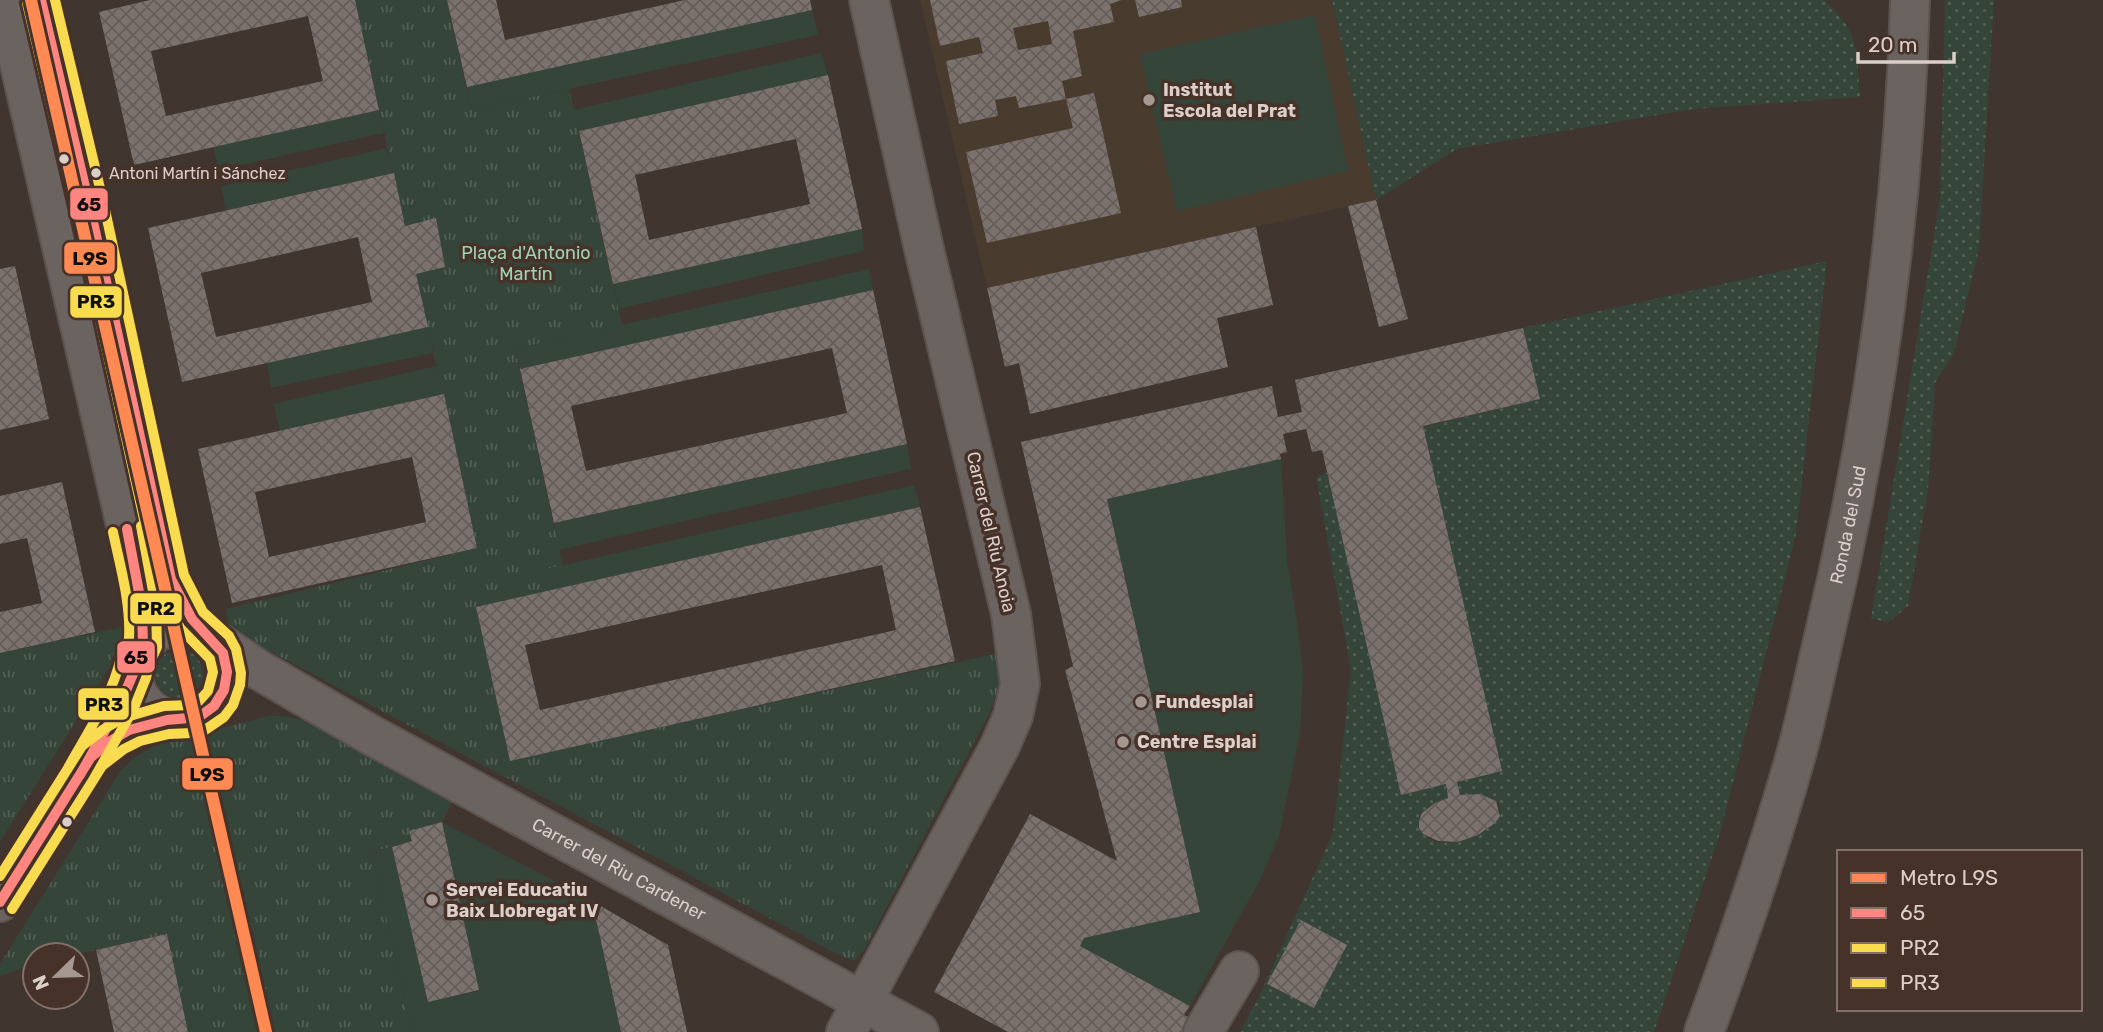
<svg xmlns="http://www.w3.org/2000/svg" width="2103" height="1032" font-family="Rubik,sans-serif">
  <defs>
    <pattern id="grass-dots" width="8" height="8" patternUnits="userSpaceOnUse" patternTransform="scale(1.75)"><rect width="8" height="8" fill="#36453a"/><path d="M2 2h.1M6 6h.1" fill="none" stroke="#525f55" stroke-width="1.8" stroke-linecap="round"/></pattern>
    <pattern id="park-tufts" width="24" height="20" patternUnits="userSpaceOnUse" patternTransform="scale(1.75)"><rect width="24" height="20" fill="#36453a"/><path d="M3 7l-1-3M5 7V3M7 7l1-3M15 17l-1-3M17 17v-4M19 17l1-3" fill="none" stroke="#525f55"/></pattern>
    <pattern id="building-cross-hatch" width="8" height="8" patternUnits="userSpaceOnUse" patternTransform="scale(1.75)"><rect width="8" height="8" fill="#7b726d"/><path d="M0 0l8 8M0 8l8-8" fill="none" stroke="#645d59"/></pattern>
  </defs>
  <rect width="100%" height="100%" fill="#40352f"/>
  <path fill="#493b2e" d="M920,0H1332L1376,200L987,288Z"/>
  <path fill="url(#grass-dots)" d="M1332,0H1824C1862,34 1856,50 1860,97L1693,109L1457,149L1376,200Z
    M1945,0H1994L1979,249L1954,353L1935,383L1928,489L1908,606L1889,622L1871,619L1940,198Z
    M1827,261L1796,534L1721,830L1654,1032H1240L1258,998L1333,833L1351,670L1316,477L1331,471L1408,793L1446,784L1448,798C1434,803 1419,811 1419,828C1448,876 1559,792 1460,795L1457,782L1501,771L1423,427L1539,399L1523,328Z
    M155 674a24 24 0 1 1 48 0a24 24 0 1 1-48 0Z"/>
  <path fill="url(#park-tufts)" d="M355,0H447L471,110L569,89L622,325L515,349L563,566L548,569L553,590L476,607L510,760L999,653L1002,674L991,710L864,950L854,961L839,955L230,630L226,609L477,548L416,274L445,267L436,219L405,226Z
    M127,626L129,636L0,842V653Z
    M268,716H283L303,720L452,803L442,822L410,831L412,841L372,852L412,1032H188L167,934L74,955H35V964L0,976V964L121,770L134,758L153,746Z"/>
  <path fill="#36453a" d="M812,10L818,35L471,110L466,83Z
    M1315,15L1348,171L1177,211L1140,54Z
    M821,53L828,75L579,131L573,110Z
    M379,110L384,133L219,170L213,147Z
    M387,148L394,173L226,210L221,186Z
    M862,229L864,251L619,309L613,284Z
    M869,269L873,290L520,369L515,349Z
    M428,327L433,353L271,388L267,363Z
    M436,366L444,394L280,431L273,404Z
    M907,444L911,469L559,550L554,523Z
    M1281,459L1287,560L1297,620L1303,674L1300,733L1279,836L1260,880L1190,1006L1080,946L1084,938L1200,912L1107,499Z
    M914,485L920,507L553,590L547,569Z
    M442,822L592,901L621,1032H412L372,852L392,847L428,1001L479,991Z"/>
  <path fill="url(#building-cross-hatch)" fill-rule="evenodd" d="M150,0H355L379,110L134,165L99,12ZM308,16L323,81L166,116L151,51Z
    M447,0H496L505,40L685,0H810L812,10L467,87Z
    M930,0H1122L1110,4L1114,22L1073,31L1082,76L1062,81L1066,99L1094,93L1121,213L987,243L966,152L1073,128L1066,99L1019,108L1016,96L995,100L998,116L959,124L946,61L983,53L979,37L940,46ZM1048,21L1052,44L1018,50L1013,28Z
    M1135,0H1181L1182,7L1139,17Z
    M828,75L862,229L613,284L579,131ZM796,139L810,204L649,240L635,175Z
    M394,173L405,226L436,218L445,267L416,274L428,327L182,382L148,228ZM358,237L372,302L216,337L201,273Z
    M1376,200L1408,319L1379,327L1348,206Z
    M1256,227L1273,305L1217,318L1228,367L1030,414L1019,363L1005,367L987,288Z
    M15,266L49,419L0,430V269Z
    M873,290L907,444L554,523L520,369ZM832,348L847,413L586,471L571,406Z
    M1523,328L1540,399L1423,426L1502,771L1457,782L1460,795L1480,794L1496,801L1500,816L1495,823L1478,835L1467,839L1457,842L1438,841L1423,834L1419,828V821L1422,813L1435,803L1448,798L1446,784L1401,795L1322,450L1312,452L1306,429L1283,434L1287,452L1280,454L1281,459L1107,499L1200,912L1084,938L1080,946L1190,1006L1184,1015L1192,1019L1184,1032H1008L934,992L1030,814L1117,861L1065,670L1073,666L1021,442L1272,386L1278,417L1302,412L1295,380Z
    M444,394L477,548L232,603L198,449ZM412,457L426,522L269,557L255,492Z
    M62,482L95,632L0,653V612L42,603L27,538L0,544V496Z
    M920,507L955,661L510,761L476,607ZM882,565L896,630L540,710L525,645Z
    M442,822L479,990L428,1002L392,847L412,841L409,831Z
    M592,901L668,945L687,1032H621Z
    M1301,920L1347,945L1314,1008L1267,984Z
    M167,934L188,1032H114L96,950Z"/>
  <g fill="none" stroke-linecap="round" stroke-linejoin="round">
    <defs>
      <g id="minor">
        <path d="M5,0L135,564L142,608L143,645"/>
        <path d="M41,0L90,208L171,579L182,605L200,630"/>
        <circle cx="180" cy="673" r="47"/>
        <path id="s1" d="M213,639L259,670L371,735L919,1032"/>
        <path d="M0,902C46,828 99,755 133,674"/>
        <path d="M846,1032L1000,746L1013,716L1020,684L1011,614L924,249L869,0"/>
        <path d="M1203,1032L1239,971"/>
        <path id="s2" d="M1704,1032C1739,938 1772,841 1799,744C1808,710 1815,675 1823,641C1873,431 1904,216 1910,0"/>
      </g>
    </defs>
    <use href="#minor" stroke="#5d534e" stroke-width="42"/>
    <use href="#minor" stroke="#6b635f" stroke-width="38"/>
    <defs>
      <path id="bus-1" d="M80,775L121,702L133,674L135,659L143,645L142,608L127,529
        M0,902L91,757L112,740L129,730L167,720L199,717L214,706L224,690L227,672L223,653L192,619L171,579L90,208L41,0"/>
      <path id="bus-2" d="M92,782L134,708L146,678L149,664L157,647L156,607L141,526
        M12,909L102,766L124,749L140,741L169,734L192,733L205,730L224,717L233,705L240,685L241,673L236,649L229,636L203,612L184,575L104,205L55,0"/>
      <path id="bus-3" d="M68,768C88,732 112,697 121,657C123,650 128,645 129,638C131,603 120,566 113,532
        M0,876L82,746L104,729L123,718L164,706L191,705L199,701L208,691L213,672L210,659L180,628L158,583L76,211L27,3"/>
    </defs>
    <use href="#bus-1" stroke="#463229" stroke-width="16"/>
    <use href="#bus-2" stroke="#463229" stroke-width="16"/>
    <use href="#bus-3" stroke="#463229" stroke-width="16"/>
    <use href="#bus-1" stroke="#ff8680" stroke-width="10"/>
    <use href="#bus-2" stroke="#f9db4f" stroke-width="10"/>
    <use href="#bus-3" stroke="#f9db4f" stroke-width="10"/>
    <defs>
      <path id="metro-1" d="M31,0L266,1032"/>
    </defs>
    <use href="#metro-1" stroke="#463229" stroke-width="18"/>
    <use href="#metro-1" stroke="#ff8953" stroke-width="12"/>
  </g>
  <g fill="#a59893" stroke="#463229" stroke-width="2.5">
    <circle cx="1149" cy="100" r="7"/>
    <circle cx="1141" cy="702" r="7"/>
    <circle cx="1123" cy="742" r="7"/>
    <circle cx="432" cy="900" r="7"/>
  </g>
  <g fill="#dccec9" stroke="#463229" stroke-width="2.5">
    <circle cx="64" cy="159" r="6"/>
    <circle cx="96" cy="173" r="6"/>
    <circle cx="67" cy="822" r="6"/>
  </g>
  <g text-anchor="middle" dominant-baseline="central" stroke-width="7" stroke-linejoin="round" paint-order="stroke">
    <g font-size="16" fill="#dccec9" stroke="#463229" text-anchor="start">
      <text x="109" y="173">Antoni Martín i Sánchez</text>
    </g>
    <g font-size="18" font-weight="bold" fill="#dccec9" stroke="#463229" text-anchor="start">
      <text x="1163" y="90">Institut<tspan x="1163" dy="21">Escola del Prat</tspan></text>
      <text x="1155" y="702">Fundesplai</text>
      <text x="1137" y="742">Centre Esplai</text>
      <text x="446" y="890">Servei Educatiu<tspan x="446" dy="21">Baix Llobregat IV</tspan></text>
    </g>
    <g font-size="18" fill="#9ed2b2" stroke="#463229">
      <text x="526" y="253">Plaça d'Antonio<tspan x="526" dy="21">Martín</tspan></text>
    </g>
    <g font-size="18" fill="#dccec9" stroke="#463229">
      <text stroke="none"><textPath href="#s2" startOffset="528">Ronda del Sud</textPath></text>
      <text transform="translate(991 532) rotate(77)">Carrer del Riu Anoia</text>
      <text stroke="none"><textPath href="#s1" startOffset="467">Carrer del Riu Cardener</textPath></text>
    </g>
  </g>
  <g stroke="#463229" stroke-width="2.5">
    <rect x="69" y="187" width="40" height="34" rx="7" fill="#ff8680"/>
    <rect x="63" y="241" width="53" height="34" rx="7" fill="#ff8953"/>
    <rect x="69" y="285" width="54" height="34" rx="7" fill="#f9db4f"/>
    <rect x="129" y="592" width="54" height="33" rx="7" fill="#f9db4f"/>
    <rect x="116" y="640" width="40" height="34" rx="7" fill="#ff8680"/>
    <rect x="77" y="687" width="53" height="34" rx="7" fill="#f9db4f"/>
    <rect x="181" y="757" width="53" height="34" rx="7" fill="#ff8953"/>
  </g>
  <g font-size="19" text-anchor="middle" font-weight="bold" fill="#111">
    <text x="89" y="211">65</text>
    <text x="90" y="265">L9S</text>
    <text x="96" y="308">PR3</text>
    <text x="156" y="615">PR2</text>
    <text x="136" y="664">65</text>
    <text x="104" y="711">PR3</text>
    <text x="207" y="781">L9S</text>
  </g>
  <rect x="1837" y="850" width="245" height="161" fill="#463229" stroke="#827069" stroke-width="2"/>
  <rect x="1851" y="873" width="35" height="10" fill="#ff8953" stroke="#827069" stroke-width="2"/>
  <text x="1900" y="885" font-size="21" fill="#dccec9">Metro L9S</text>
  <rect x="1851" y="908" width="35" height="10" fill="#ff8680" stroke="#827069" stroke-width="2"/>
  <text x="1900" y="920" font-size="21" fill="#dccec9">65</text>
  <rect x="1851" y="943" width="35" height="10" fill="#f9db4f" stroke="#827069" stroke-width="2"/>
  <text x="1900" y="955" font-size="21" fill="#dccec9">PR2</text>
  <rect x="1851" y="978" width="35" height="10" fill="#f9db4f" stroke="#827069" stroke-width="2"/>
  <text x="1900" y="990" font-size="21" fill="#dccec9">PR3</text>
  <g transform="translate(56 976) rotate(247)"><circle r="33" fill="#463229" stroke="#827069" stroke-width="2"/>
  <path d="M0-5L12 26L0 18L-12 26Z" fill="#a59893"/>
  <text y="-10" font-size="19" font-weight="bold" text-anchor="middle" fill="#dccec9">N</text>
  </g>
  <path d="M1858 52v10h96v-10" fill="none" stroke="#dccec9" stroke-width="3.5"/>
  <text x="1868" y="52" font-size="21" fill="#dccec9" stroke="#463229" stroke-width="5" paint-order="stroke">20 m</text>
</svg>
